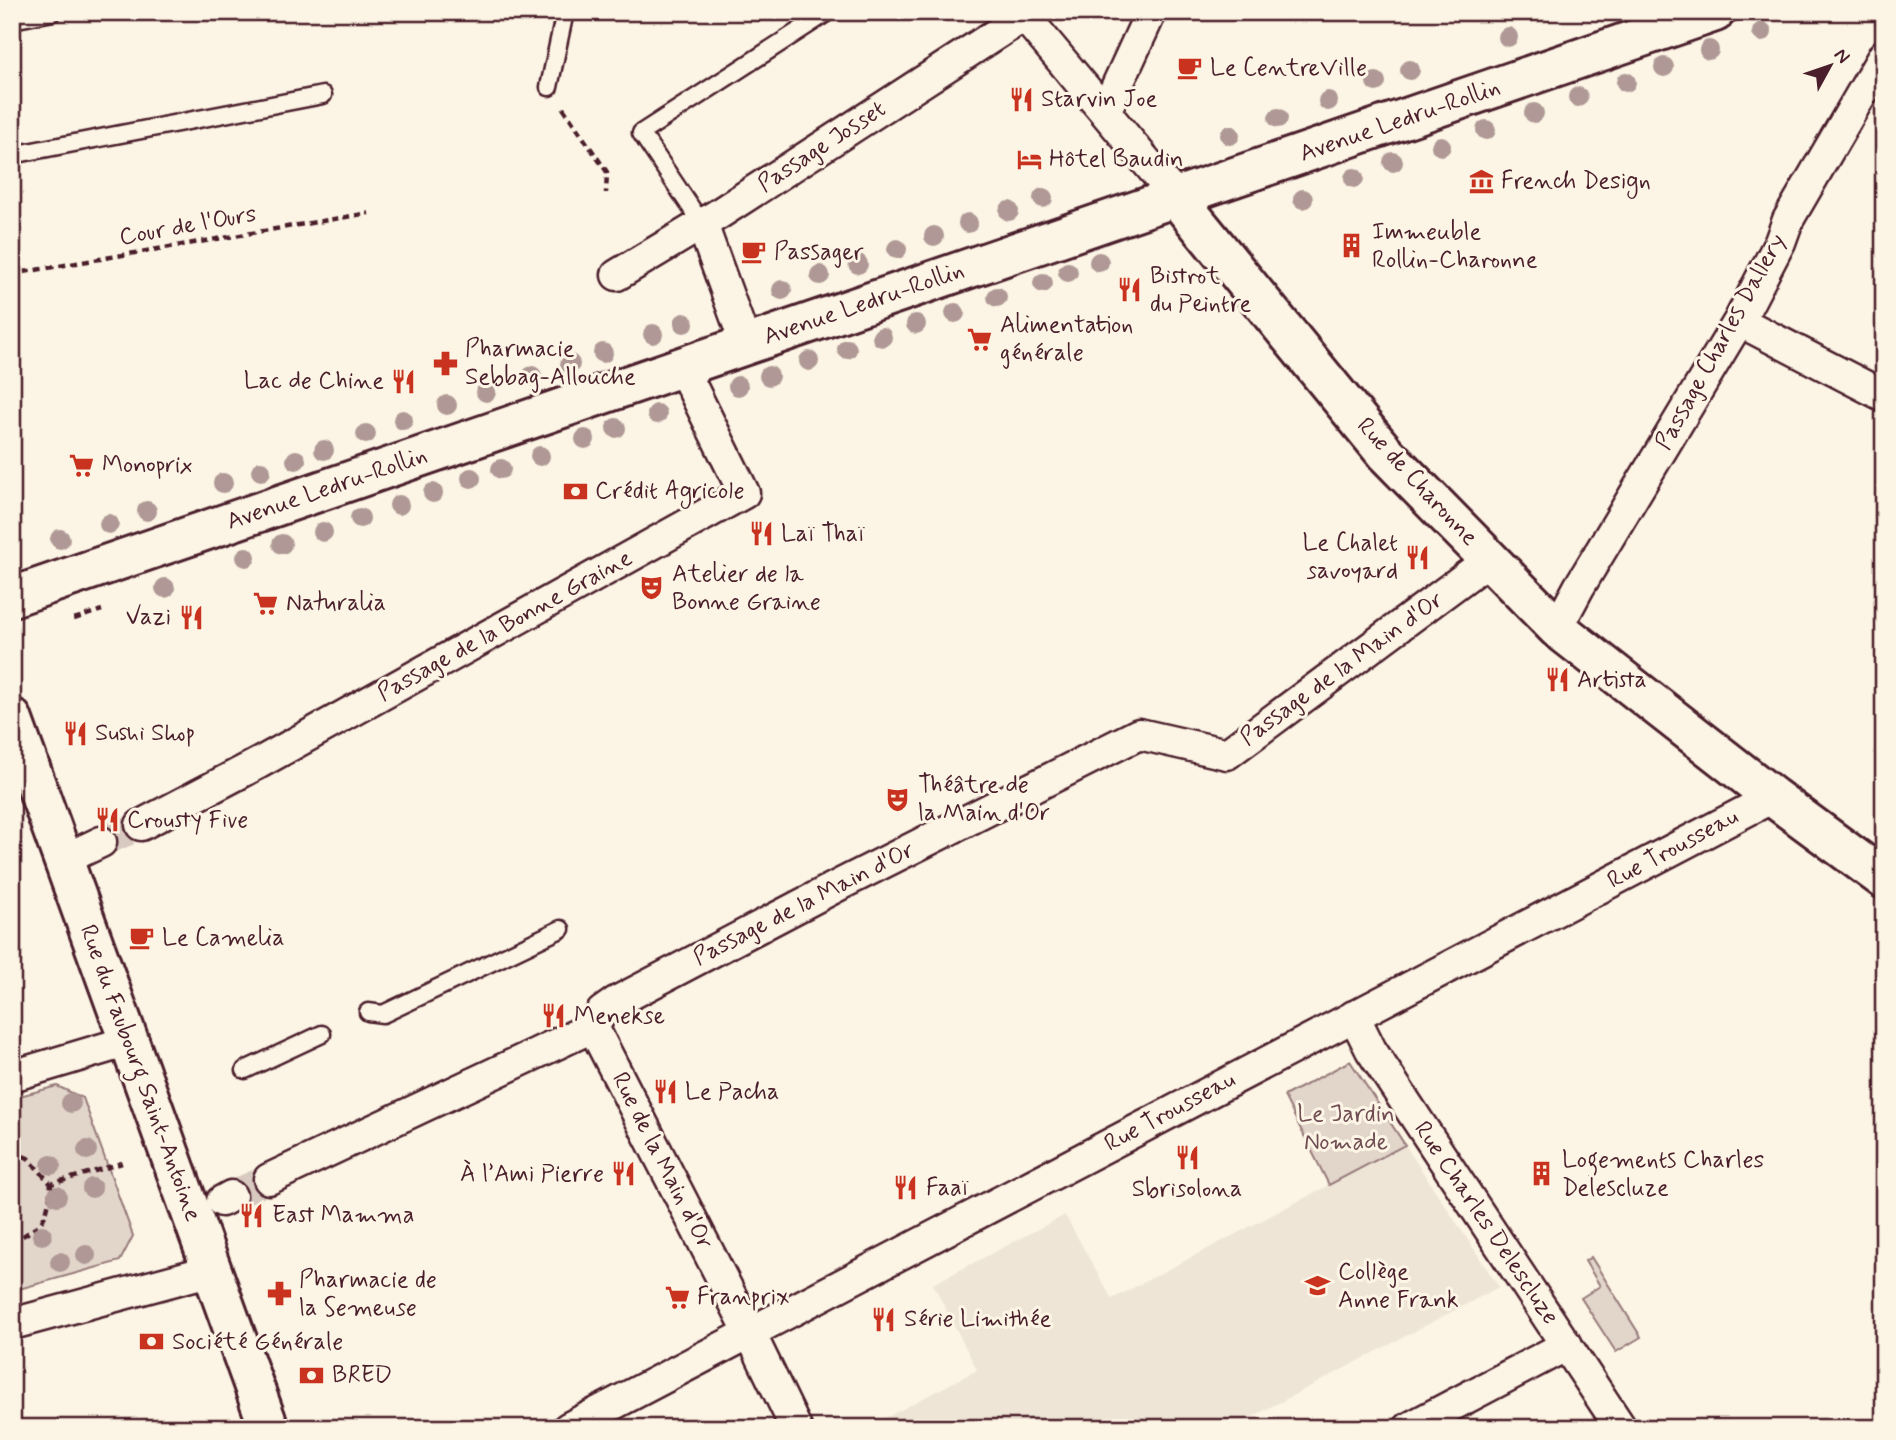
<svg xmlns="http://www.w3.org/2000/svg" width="1896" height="1440" font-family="Mynerve,sans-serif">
  <rect width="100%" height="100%" fill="#fcf5e5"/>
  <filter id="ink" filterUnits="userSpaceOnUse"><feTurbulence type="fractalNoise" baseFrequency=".0143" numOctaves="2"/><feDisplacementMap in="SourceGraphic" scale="14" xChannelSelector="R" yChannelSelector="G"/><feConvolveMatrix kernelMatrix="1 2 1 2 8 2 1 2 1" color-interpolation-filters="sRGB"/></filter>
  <g filter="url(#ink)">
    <path fill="#eee5d7" d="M1405,1145L1499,1287L1231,1428H866L977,1370L933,1284L1065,1215L1112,1299Z"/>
    <path fill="#e2d5ca" stroke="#967a7a" stroke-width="2" d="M1350,1061L1405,1145L1329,1185L1284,1096Z
      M57,1086L83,1098L133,1236L120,1261L12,1291V1098Z
      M1591,1257L1641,1337L1616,1352L1581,1298L1600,1286L1585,1261Z"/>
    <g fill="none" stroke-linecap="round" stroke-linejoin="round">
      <path stroke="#d8cac0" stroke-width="30" stroke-dasharray="30 15" stroke-linecap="butt" d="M101,842L141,825
        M231,1196L269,1179"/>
      <defs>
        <path id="lane" d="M12,20L53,12
          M549,87L565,12
          M12,155L323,95
          M702,224L641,133L828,12
          M368,1012L383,1014L561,929
          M245,1070L322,1034"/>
        <path id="street" d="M1021,12L1176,197
          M1105,112L1151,12
          M702,224L746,345
          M617,275L717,215L1024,16
          M1739,321L1884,396
          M1557,628L1579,587L1739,321L1780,242L1788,220L1884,55
          M141,825L259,763L744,493L682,367
          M63,860L101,842
          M1354,1016L1371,1050L1621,1428
          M12,1076L129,1041
          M269,1179L584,1031
          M222,1201L231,1196
          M12,1324L212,1270
          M568,1428L1773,797
          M796,1428L750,1333L593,1027L602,1012L616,1002L841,884L1139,734L1227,754L1490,559
          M1409,1428L1567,1345"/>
        <path id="secondary" d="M1176,197L1386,454L1557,628L1773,797L1884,879
          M12,597L1715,12"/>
        <path id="primary" d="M12,718L269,1428"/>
      </defs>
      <use href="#lane" stroke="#4a1f2b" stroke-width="21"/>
      <use href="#street" stroke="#4a1f2b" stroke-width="35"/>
      <use href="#secondary" stroke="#4a1f2b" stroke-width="44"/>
      <use href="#primary" stroke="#4a1f2b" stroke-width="44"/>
      <path stroke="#4a1f2b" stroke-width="4.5" stroke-dasharray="7 5" stroke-linecap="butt" d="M563,108L607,172L606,193
        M12,274L369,213
        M74,619L102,610
        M12,1152L28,1158L51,1184
        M12,1242C45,1224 47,1221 51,1184L122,1163"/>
      <use href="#lane" stroke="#fcf5e5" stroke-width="16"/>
      <use href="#street" stroke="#fcf5e5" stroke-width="30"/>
      <use href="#secondary" stroke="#fcf5e5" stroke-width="38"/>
      <use href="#primary" stroke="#fcf5e5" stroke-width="38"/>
    </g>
    <g fill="#af9895">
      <circle cx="1762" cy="32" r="10"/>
      <circle cx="1508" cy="37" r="10"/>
      <circle cx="1709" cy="50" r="10"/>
      <circle cx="1664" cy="67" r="10"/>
      <circle cx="1410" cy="70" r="10"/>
      <circle cx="1376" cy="82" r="10"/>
      <circle cx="1626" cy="82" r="10"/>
      <circle cx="1578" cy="97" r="10"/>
      <circle cx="1328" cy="101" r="10"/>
      <circle cx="1534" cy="113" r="10"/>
      <circle cx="1278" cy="118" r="10"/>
      <circle cx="1486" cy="130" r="10"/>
      <circle cx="1230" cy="135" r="10"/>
      <circle cx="1441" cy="146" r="10"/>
      <circle cx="1393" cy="162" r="10"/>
      <circle cx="1354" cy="178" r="10"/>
      <circle cx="1043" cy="198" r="10"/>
      <circle cx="1303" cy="199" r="10"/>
      <circle cx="1009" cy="211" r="10"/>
      <circle cx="968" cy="223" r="10"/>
      <circle cx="934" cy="236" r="10"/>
      <circle cx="897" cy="249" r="10"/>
      <circle cx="1099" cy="262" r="10"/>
      <circle cx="858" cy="264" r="10"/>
      <circle cx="1068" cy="272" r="10"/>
      <circle cx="820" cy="275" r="10"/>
      <circle cx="1043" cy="283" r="10"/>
      <circle cx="782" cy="290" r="10"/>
      <circle cx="997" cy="297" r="10"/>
      <circle cx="955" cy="313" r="10"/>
      <circle cx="684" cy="323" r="10"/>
      <circle cx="916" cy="324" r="10"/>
      <circle cx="653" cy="334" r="10"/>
      <circle cx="882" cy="337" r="10"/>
      <circle cx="847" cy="349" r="10"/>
      <circle cx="603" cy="353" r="10"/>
      <circle cx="809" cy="361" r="10"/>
      <circle cx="570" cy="364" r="10"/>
      <circle cx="532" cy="376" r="10"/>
      <circle cx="769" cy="376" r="10"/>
      <circle cx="738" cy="386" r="10"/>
      <circle cx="486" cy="392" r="10"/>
      <circle cx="447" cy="405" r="10"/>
      <circle cx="657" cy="414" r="10"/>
      <circle cx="403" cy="420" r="10"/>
      <circle cx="616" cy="428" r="10"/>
      <circle cx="366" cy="434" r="10"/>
      <circle cx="585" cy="439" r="10"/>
      <circle cx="324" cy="450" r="10"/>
      <circle cx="540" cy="456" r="10"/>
      <circle cx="296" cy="460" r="10"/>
      <circle cx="501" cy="469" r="10"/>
      <circle cx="261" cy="471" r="10"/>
      <circle cx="471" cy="478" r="10"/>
      <circle cx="223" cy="483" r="10"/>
      <circle cx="433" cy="493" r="10"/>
      <circle cx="399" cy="505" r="10"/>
      <circle cx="147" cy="511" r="10"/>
      <circle cx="360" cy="518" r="10"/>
      <circle cx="109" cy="524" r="10"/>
      <circle cx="323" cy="532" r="10"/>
      <circle cx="60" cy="539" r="10"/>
      <circle cx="282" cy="544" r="10"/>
      <circle cx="246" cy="557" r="10"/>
      <circle cx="165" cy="588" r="10"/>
      <circle cx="71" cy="1103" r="10"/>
      <circle cx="87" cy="1150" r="10"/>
      <circle cx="51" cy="1165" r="10"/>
      <circle cx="92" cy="1188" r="10"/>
      <circle cx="57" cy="1196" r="10"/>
      <circle cx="42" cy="1235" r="10"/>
      <circle cx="86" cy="1255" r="10"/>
      <circle cx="60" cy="1262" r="10"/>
    </g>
  </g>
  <defs>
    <symbol id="cafe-bare" viewBox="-9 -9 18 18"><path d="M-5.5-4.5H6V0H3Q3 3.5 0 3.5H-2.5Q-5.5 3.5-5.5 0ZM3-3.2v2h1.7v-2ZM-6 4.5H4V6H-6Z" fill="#c8321e" stroke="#fcf5e5" stroke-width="2.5" paint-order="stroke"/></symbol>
    <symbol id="restaurant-bare" viewBox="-9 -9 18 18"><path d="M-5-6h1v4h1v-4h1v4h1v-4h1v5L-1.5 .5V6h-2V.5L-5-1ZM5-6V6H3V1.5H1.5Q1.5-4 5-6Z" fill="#c8321e" stroke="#fcf5e5" stroke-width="2.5" paint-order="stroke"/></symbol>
    <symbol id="hotel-bare" viewBox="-9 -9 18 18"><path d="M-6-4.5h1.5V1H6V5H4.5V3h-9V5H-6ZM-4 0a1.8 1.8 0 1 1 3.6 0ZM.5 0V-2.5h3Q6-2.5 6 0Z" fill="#c8321e" stroke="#fcf5e5" stroke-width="2.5" paint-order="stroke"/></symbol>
    <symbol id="museum-bare" viewBox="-9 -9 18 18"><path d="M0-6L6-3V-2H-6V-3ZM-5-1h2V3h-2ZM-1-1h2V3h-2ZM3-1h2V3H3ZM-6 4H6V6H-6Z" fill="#c8321e" stroke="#fcf5e5" stroke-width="2.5" paint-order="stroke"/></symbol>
    <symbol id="building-bare" viewBox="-9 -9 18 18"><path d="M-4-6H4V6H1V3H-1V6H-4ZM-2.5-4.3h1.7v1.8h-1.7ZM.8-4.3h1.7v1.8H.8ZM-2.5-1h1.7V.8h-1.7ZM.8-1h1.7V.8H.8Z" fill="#c8321e" stroke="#fcf5e5" stroke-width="2.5" paint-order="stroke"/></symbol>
    <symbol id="supermarket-bare" viewBox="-9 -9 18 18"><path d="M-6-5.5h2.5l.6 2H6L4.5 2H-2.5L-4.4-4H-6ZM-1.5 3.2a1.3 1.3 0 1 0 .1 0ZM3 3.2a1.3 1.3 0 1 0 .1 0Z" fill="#c8321e" stroke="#fcf5e5" stroke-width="2.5" paint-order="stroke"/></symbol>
    <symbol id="pharmacy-bare" viewBox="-9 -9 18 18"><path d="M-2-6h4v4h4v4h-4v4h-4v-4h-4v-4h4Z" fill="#c8321e" stroke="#fcf5e5" stroke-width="2.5" paint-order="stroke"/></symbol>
    <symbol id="bank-bare" viewBox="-9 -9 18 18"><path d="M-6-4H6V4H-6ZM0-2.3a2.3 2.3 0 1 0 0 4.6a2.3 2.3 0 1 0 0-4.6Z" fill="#c8321e" stroke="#fcf5e5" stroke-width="2.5" paint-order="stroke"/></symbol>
    <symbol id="theatre-bare" viewBox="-9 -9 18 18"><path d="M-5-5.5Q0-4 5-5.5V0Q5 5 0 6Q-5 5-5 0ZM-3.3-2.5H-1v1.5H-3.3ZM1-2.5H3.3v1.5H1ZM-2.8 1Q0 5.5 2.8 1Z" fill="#c8321e" stroke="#fcf5e5" stroke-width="2.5" paint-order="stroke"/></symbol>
    <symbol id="school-bare" viewBox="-9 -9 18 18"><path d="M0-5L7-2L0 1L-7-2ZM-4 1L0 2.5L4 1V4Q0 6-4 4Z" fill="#c8321e" stroke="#fcf5e5" stroke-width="2.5" paint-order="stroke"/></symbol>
  </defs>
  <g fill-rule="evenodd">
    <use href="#cafe-bare" x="1172" y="50" width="35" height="35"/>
    <use href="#restaurant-bare" x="1004" y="82" width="35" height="35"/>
    <use href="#hotel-bare" x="1012" y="142" width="35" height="35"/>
    <use href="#museum-bare" x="1464" y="164" width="35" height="35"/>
    <use href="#building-bare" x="1334" y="228" width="35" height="35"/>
    <use href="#cafe-bare" x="736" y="234" width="35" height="35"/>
    <use href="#restaurant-bare" x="1112" y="272" width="35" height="35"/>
    <use href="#supermarket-bare" x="962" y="322" width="35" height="35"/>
    <use href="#pharmacy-bare" x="428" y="346" width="35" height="35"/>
    <use href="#restaurant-bare" x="386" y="364" width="35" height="35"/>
    <use href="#supermarket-bare" x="64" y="448" width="35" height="35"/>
    <use href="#bank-bare" x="558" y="474" width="35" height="35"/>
    <use href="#restaurant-bare" x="744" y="516" width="35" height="35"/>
    <use href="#restaurant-bare" x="1400" y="540" width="35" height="35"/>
    <use href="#theatre-bare" x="634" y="570" width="35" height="35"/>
    <use href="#supermarket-bare" x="248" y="586" width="35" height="35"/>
    <use href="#restaurant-bare" x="174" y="600" width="35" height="35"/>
    <use href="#restaurant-bare" x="1540" y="662" width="35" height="35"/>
    <use href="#restaurant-bare" x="58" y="716" width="35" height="35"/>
    <use href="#theatre-bare" x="880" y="782" width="35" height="35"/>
    <use href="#restaurant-bare" x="90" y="802" width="35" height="35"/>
    <use href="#cafe-bare" x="124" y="920" width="35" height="35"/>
    <use href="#restaurant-bare" x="536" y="998" width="35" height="35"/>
    <use href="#restaurant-bare" x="648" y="1074" width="35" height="35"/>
    <use href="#restaurant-bare" x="1170" y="1140" width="35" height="35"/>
    <use href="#restaurant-bare" x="606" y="1156" width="35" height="35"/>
    <use href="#building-bare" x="1524" y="1156" width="35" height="35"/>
    <use href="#restaurant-bare" x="888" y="1170" width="35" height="35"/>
    <use href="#restaurant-bare" x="234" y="1198" width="35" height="35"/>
    <use href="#school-bare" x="1300" y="1268" width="35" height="35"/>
    <use href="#pharmacy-bare" x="262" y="1276" width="35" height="35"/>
    <use href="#supermarket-bare" x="660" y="1280" width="35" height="35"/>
    <use href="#restaurant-bare" x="866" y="1302" width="35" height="35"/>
    <use href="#bank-bare" x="134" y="1324" width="35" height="35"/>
    <use href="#bank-bare" x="294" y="1358" width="35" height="35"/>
  </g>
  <g text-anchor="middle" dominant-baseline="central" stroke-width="6" stroke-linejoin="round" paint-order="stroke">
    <g font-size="24" fill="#4a1f2b" stroke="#fcf5e5" text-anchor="start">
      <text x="1210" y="68">Le CentreVille</text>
      <text x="1041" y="99">Starvin Joe</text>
      <text x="1049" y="159">Hôtel Baudin</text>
      <text x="1501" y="181">French Design</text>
      <text x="1372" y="232">Immeuble<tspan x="1372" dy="28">Rollin-Charonne</tspan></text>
      <text x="774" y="252">Passager</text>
      <text x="1150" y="276">Bistrot<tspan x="1150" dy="28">du Peintre</tspan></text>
      <text x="1000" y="325">Alimentation<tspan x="1000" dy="28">générale</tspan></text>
      <text x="465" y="349">Pharmacie<tspan x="465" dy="28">Sebbag-Allouche</tspan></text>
      <text x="384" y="381" text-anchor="end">Lac de Chine</text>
      <text x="102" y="465">Monoprix</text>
      <text x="595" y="491">Crédit Agricole</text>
      <text x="781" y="534">Laï Thaï</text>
      <text x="1398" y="543" text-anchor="end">Le Chalet<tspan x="1398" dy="28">savoyard</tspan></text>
      <text x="672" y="574">Atelier de la<tspan x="672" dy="28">Bonne Graine</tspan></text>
      <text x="286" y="603">Naturalia</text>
      <text x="171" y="617" text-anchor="end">Vazi</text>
      <text x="1577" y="680">Artista</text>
      <text x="95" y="733">Sushi Shop</text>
      <text x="918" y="785">Théâtre de<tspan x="918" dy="28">la Main d'Or</tspan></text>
      <text x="127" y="820">Crousty Five</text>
      <text x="162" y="938">Le Camelia</text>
      <text x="574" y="1016">Menekse</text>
      <text x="685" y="1092">Le Pacha</text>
      <text x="1562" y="1160">Logements Charles<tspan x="1562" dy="28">Delescluze</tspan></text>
      <text x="604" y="1174" text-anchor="end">À l’Ami Pierre</text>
      <text x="926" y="1188">Faaï</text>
      <text x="1187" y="1189" text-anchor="middle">Sbrisolona</text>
      <text x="272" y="1215">East Mamma</text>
      <text x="1338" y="1272">Collège<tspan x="1338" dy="28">Anne Frank</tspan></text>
      <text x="299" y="1280">Pharmacie de<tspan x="299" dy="28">la Semeuse</tspan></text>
      <text x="697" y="1297">Franprix</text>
      <text x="904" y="1319">Série Limithée</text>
      <text x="172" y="1342">Société Générale</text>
      <text x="332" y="1375">BRED</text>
    </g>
    <g font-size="24" fill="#4a1f2b" stroke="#fcf5e5">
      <text transform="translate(1400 121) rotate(-19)">Avenue Ledru-Rollin</text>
      <text transform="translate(822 147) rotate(-33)">Passage Josset</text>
      <text transform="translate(188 226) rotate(-10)">Cour de l'Ours</text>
      <text transform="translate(864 304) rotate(-19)">Avenue Ledru-Rollin</text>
      <text transform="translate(1721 342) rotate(-61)">Passage Charles Dallery</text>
      <text transform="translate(1417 482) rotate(47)">Rue de Charonne</text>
      <text transform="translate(327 489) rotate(-19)">Avenue Ledru-Rollin</text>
      <text transform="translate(505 626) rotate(-29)">Passage de la Bonne Graine</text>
      <text transform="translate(1342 669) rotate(-36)">Passage de la Main d'Or</text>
      <text transform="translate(1673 849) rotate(-28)">Rue Trousseau</text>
      <text transform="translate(804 904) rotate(-27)">Passage de la Main d'Or</text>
      <text transform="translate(140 1073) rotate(70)">Rue du Faubourg Saint-Antoine</text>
      <text transform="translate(1170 1112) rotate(-28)">Rue Trousseau</text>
      <text transform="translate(662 1161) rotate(63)">Rue de la Main d'Or</text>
      <text transform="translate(1486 1223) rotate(56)">Rue Charles Delescluze</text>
    </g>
    <g font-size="24" fill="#704c53" stroke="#fcf5e5">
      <text x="1346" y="1114">Le Jardin<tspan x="1346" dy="28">Nomade</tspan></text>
    </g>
  </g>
  <rect width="1896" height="1440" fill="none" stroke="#fcf5e5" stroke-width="42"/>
  <rect x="21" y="21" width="1854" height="1398" fill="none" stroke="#4a1f2b" stroke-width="2.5" filter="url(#ink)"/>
  <g transform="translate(1830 66) rotate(50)" stroke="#fcf5e5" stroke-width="5" paint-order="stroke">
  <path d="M0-5L12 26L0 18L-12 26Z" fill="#4a1f2b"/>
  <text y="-10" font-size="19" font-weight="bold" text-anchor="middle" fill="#4a1f2b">N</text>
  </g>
</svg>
